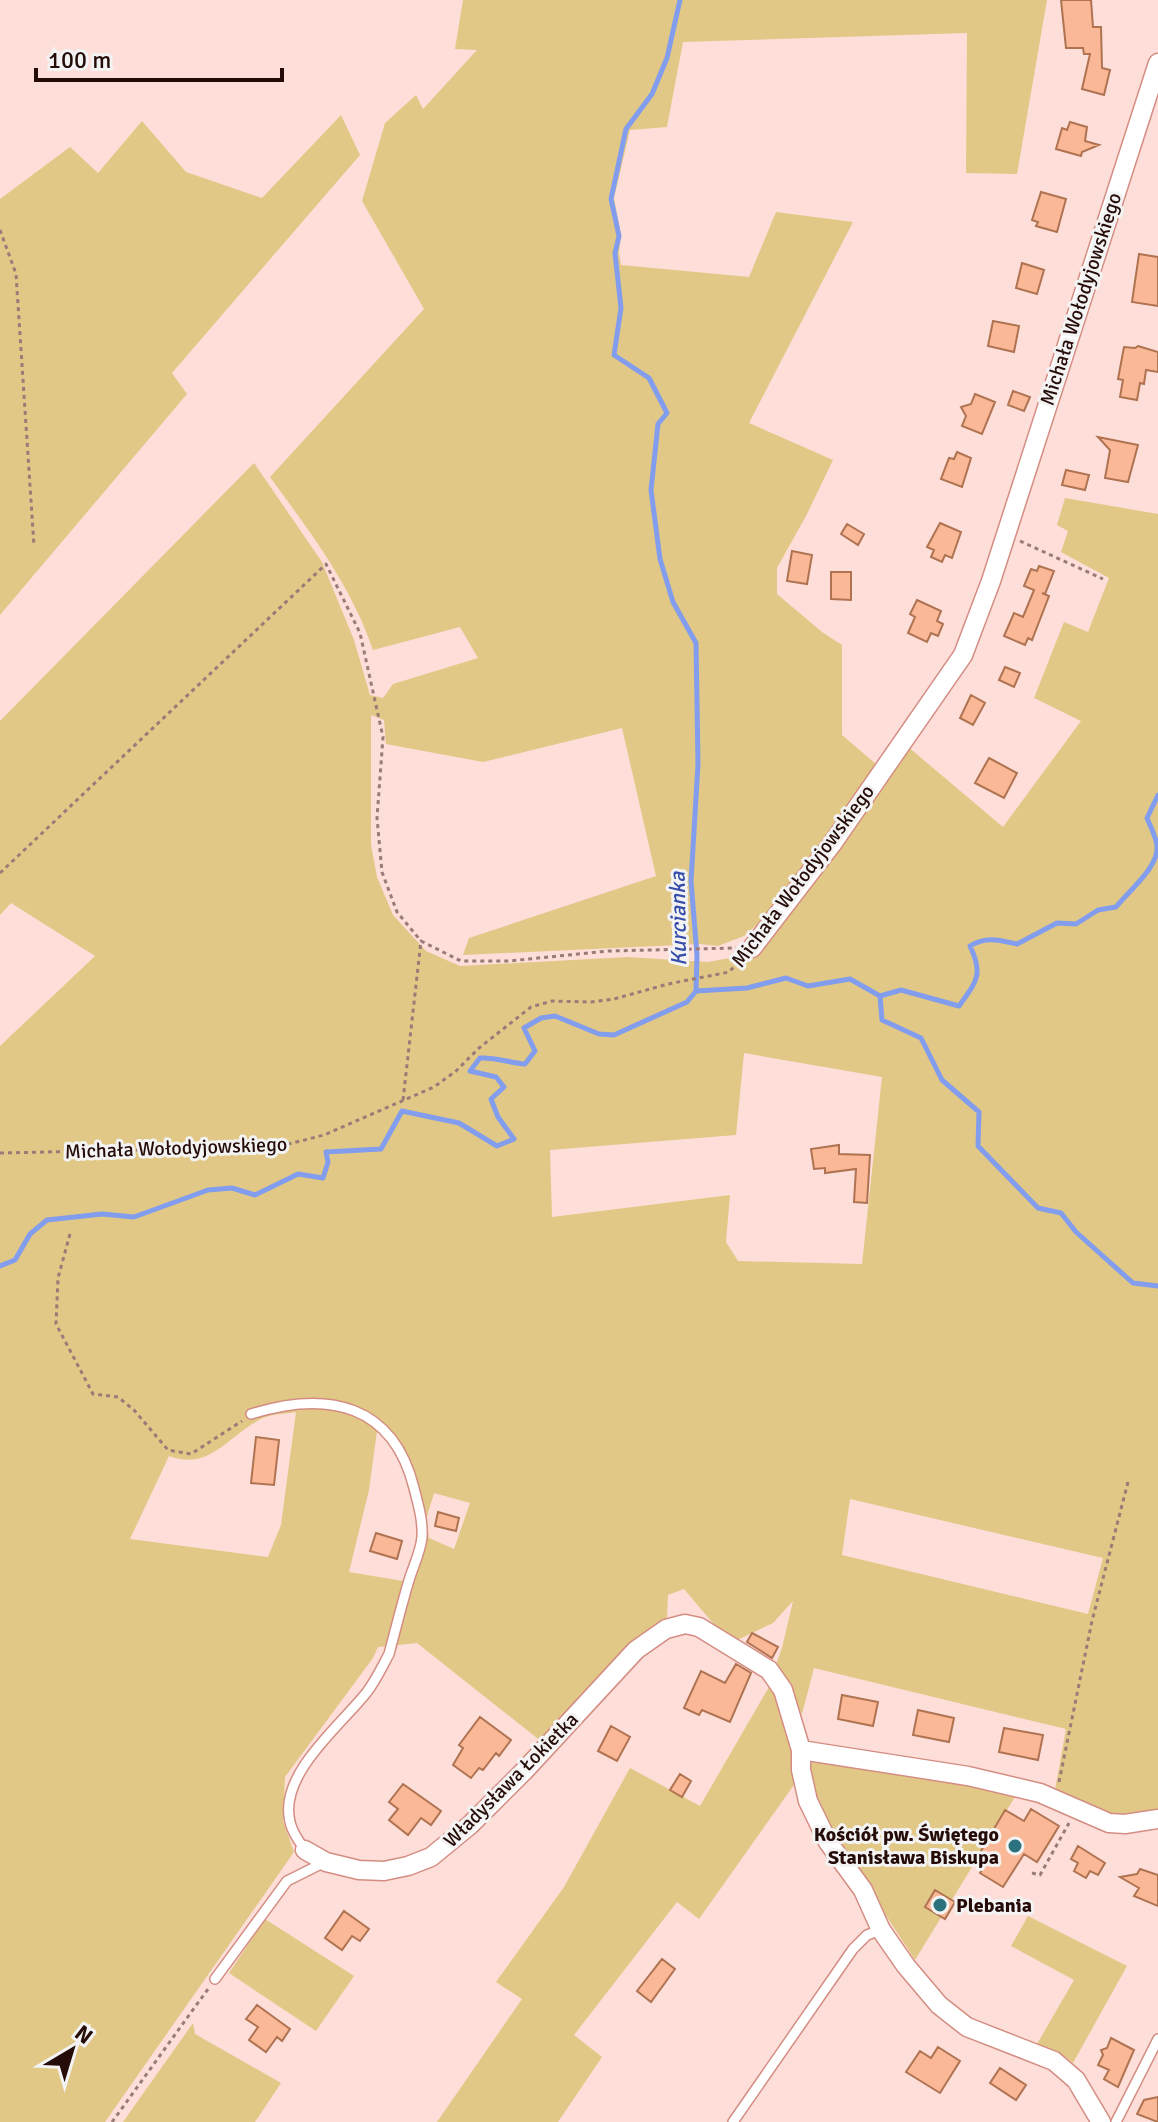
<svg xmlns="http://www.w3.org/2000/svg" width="1158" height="2122" font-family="Signika,sans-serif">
  <rect width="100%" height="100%" fill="#fdded9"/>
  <path fill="#e2c886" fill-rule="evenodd" d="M463,0H1047L1017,174L966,173L967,33L683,42L667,127L630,130L614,198L621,235L619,253L621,265L749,277L776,212L853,222L749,423L833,460L806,516L777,568V594L822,632L842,645V735L876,764L825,841L771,912L744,936L718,946L699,944L463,955L469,938L656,876L622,728L483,762L386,744L384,720L371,715V845L377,877L393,915L426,951L460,966L628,957L708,962L758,953L907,746L1003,827L1081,721L1034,698L1064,622L1088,632L1109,578L1061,552L1068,531L1057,525L1065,498L1158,514V1812L1119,1820L1055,1790L1066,1729L814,1668L802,1714L774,1670L782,1648L793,1601L773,1623L733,1642L723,1635L684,1589L668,1595L667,1618C622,1642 577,1703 542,1742L417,1643L378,1647L373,1658L285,1777L283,1821L294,1852L105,2122H0V1046L95,956L11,903L0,915V721L254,463L322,562L354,640L370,695L383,698L393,684L478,658L460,627L373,650C351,585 310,532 270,477L424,309L362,201L385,123L416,95L423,109L477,50L455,49ZM744,1053L882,1077L862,1264L738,1261L726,1242L730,1195L552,1217L550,1150L736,1135ZM296,1412L281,1525L268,1557L130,1539L169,1456C209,1471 227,1437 259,1420C269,1414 285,1414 296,1412ZM377,1431L392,1444L402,1462L417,1513L419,1538L403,1581L349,1572L369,1490ZM434,1493L470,1503L454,1549L429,1538L426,1520ZM850,1499L1103,1558L1088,1614L842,1555Z
    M341,115L360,155L172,373L187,394L0,615V199L70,147L98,173L142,121L186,172L262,198Z
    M769,1687C789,1715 791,1748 796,1782L699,1919L677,1902L574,2035L602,2057L558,2122H437L522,1999L496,1982L564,1887L630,1768L700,1806Z
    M823,1758L1018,1792L915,1960L825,1822L813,1789L810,1764Z
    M1028,1916L1127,1966L1073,2063L1060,2053L1037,2044L1074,1980L1011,1946Z
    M265,1919L354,1976L316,2031L229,1973Z
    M193,2023L195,2034L281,2083L255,2122H123Z"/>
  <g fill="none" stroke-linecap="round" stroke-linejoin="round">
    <path stroke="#829ded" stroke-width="5" d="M696,991L747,988L786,978L808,986L850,979L880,996L901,990L959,1006C976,982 984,975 970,946C986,936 999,940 1017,944L1057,923L1076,924L1098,910L1116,907C1128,892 1157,868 1157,849C1158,840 1150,826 1147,818L1158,795
      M880,996L882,1020L921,1038L942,1080L979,1112L978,1146L1038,1208L1061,1213L1076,1232L1133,1283L1158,1286
      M0,1266L15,1260L30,1234L47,1220L102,1214L134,1217L208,1190L232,1188L255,1195L298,1174L323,1178L328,1162L326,1152L381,1149L402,1111L459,1123L497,1146L514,1139L498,1117L491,1099L504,1087L496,1077L470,1071L480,1058C497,1057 509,1063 525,1064L535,1051L524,1028L541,1018L555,1016L599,1034L614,1035L687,1002L696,991L697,955L691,881L698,764L696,643L673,602L660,559L651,490L658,424L667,413L649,378L614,355L621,308L615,253L619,236L611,199L626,129L652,94L667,58L680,0"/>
  </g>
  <path fill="#fab896" stroke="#af7352" stroke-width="2" d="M1061,0H1091L1093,27H1101L1102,68L1110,70L1104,95L1082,89L1090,54H1084L1083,48H1066Z
    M1070,122L1087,127L1085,141L1099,145L1082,152L1081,156L1056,149L1062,128L1067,130Z
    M1041,192L1066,199L1057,232L1036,226L1038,222L1032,220Z
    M1139,254L1158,257V306L1132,302Z
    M1022,263L1044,270L1037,294L1016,288Z
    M993,321L1019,326L1014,352L988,346Z
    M1138,346L1158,352V372L1146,370L1144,384L1140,383L1137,400L1120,397L1123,380L1118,379L1124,347L1135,348Z
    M1013,391L1030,397L1024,411L1008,405Z
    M975,394L995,402L982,434L962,426L966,416L961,407L971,404Z
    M1098,437L1138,445L1128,482L1105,478L1110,450Z
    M957,452L971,458L962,487L941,479L949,458L954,459Z
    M1066,470L1089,475L1085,490L1062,485Z
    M940,523L961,532L952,558L945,555L942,562L931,557L934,550L927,547Z
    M847,524L864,534L858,545L841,534Z
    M792,551L812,555L807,584L787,581Z
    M1039,566L1054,571L1045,594L1042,593L1049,596L1032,640L1028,638L1025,645L1004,636L1014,613L1023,617L1034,590L1024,586L1031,569L1037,571Z
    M831,572H851V600L831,599Z
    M917,600L941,611L937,621L943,624L938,636L931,633L927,642L908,633L915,617L910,614Z
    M1005,667L1020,673L1014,687L999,680Z
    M971,695L985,703L973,725L960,718Z
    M989,758L1017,773L1004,798L975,783Z
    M839,1145V1154L870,1155L867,1203L854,1202L856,1169L825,1173V1168L814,1169L811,1149Z
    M256,1437L279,1440L274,1485L251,1483Z
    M438,1512L459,1518L456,1531L435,1526Z
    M376,1533L402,1541L397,1559L370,1551Z
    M752,1633L778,1647L772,1658L747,1642Z
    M736,1664L751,1673L730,1722L702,1710L699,1715L684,1708L701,1671L725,1683Z
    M842,1695L878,1702L873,1726L838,1719Z
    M918,1710L954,1718L949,1742L913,1735Z
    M480,1717L511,1740L499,1756L496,1753L483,1770L479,1768L471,1778L453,1765L463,1748L459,1745Z
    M611,1726L630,1737L617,1761L598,1751Z
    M1004,1728L1043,1735L1038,1760L999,1752Z
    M680,1774L691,1781L682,1797L670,1790Z
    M403,1784L441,1811L431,1825L421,1818L408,1835L389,1820L398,1809L389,1802Z
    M1031,1809L1059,1826L1037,1862L1024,1854L1003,1887L980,1873L990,1856L981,1851L1005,1810L1024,1821Z
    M1078,1846L1105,1863L1098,1875L1090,1871L1086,1878L1074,1871L1078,1863L1071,1859Z
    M1140,1869L1158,1875V1906L1134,1896L1139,1888L1120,1877L1137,1874Z
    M935,1890L955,1902L945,1919L925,1907Z
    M344,1911L369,1929L360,1941L352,1936L342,1950L325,1938Z
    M662,1959L675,1969L651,2002L637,1991Z
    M257,2005L290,2029L282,2041L277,2037L266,2052L249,2040L258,2027L246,2019Z
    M1111,2038L1134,2050L1118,2087L1104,2079L1109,2070L1098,2065L1103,2055L1101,2050L1107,2048Z
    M938,2047L960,2061L940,2093L906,2072L920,2051L931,2058Z
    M1000,2068L1026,2085L1016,2100L990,2083Z
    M1158,2097V2122L1137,2114L1144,2100Z"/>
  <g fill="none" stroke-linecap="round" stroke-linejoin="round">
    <defs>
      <path id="service" d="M251,1414C328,1390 393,1404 414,1488C418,1504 423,1520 422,1537C421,1550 414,1565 410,1577C402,1603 396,1628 389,1654C382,1667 376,1680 367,1692C341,1725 283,1771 289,1816C290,1829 298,1840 305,1850
        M215,1979L287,1881L325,1862
        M733,2122L853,1949L867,1935L881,1930
        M1116,2122L1158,2039"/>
      <path id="minor" d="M752,948L832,844L963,655L991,581L1158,63
        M801,1750L968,1776L1040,1793L1109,1823L1125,1824L1158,1819
        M305,1850L326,1862L359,1870L384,1871L408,1866L431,1857L470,1825L525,1770L636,1650L666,1629L685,1624L699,1627L769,1670L783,1690L801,1750V1770L808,1801L828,1842L863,1890L881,1930L906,1966L939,2005L967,2027L1054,2061L1076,2080L1101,2122"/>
    </defs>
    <use href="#service" stroke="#d48d82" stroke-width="12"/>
    <use href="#minor" stroke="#d48d82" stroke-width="21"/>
    <path stroke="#997c78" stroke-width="3" stroke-dasharray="4 4" stroke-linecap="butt" d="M0,230L16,274L34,546
      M1020,541L1103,579
      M0,873L326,564L360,633L383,737L377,818L382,872L397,912L421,941
      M403,1100L421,941L461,961H509L608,951L736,948
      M0,1153L277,1147L324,1135L434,1087L456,1071L479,1048L531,1007L552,1001L591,1002L614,999L668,984L729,972L741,959
      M70,1234L58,1278L56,1324L93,1394L118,1397L134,1410L168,1450L191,1454L242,1421
      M1059,1782L1092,1621L1128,1482
      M1032,1873L1040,1875L1069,1823
      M112,2122L208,1989"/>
    <use href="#service" stroke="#fff" stroke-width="9"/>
    <use href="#minor" stroke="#fff" stroke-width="18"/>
  </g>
  <g fill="#2a727d" stroke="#f3f3f3" stroke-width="3">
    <circle cx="1015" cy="1846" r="8"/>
    <circle cx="940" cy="1905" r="8"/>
  </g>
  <g text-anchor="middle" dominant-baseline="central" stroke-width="6" stroke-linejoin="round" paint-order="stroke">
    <g font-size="20" fill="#260c09" stroke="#f3f3f3">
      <text transform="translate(1081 299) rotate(-72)">Michała Wołodyjowskiego</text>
      <text transform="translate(803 876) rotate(-53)">Michała Wołodyjowskiego</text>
      <text transform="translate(176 1148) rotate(-2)">Michała Wołodyjowskiego</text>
      <text transform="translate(511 1780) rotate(-45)">Władysława Łokietka</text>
    </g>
    <g font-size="20" font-weight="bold" fill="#260c09" stroke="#f3f3f3" text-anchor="end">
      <text x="999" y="1834">Kościół pw. Świętego<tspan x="999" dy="23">Stanisława Biskupa</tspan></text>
      <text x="956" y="1905" text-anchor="start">Plebania</text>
    </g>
    <g font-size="22" font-style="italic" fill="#364eaa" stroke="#f3f3f3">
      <text transform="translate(678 919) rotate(-91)">Kurcianka</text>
    </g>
  </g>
  <g transform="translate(72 2050) rotate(38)" stroke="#f3f3f3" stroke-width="6" paint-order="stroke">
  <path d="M0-6L14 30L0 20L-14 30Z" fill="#260c09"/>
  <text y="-12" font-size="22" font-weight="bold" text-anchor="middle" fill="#260c09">N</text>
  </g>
  <path d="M36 68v12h246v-12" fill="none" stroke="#260c09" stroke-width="4"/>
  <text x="48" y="68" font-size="24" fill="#260c09" stroke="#f3f3f3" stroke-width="6" paint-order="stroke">100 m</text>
</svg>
